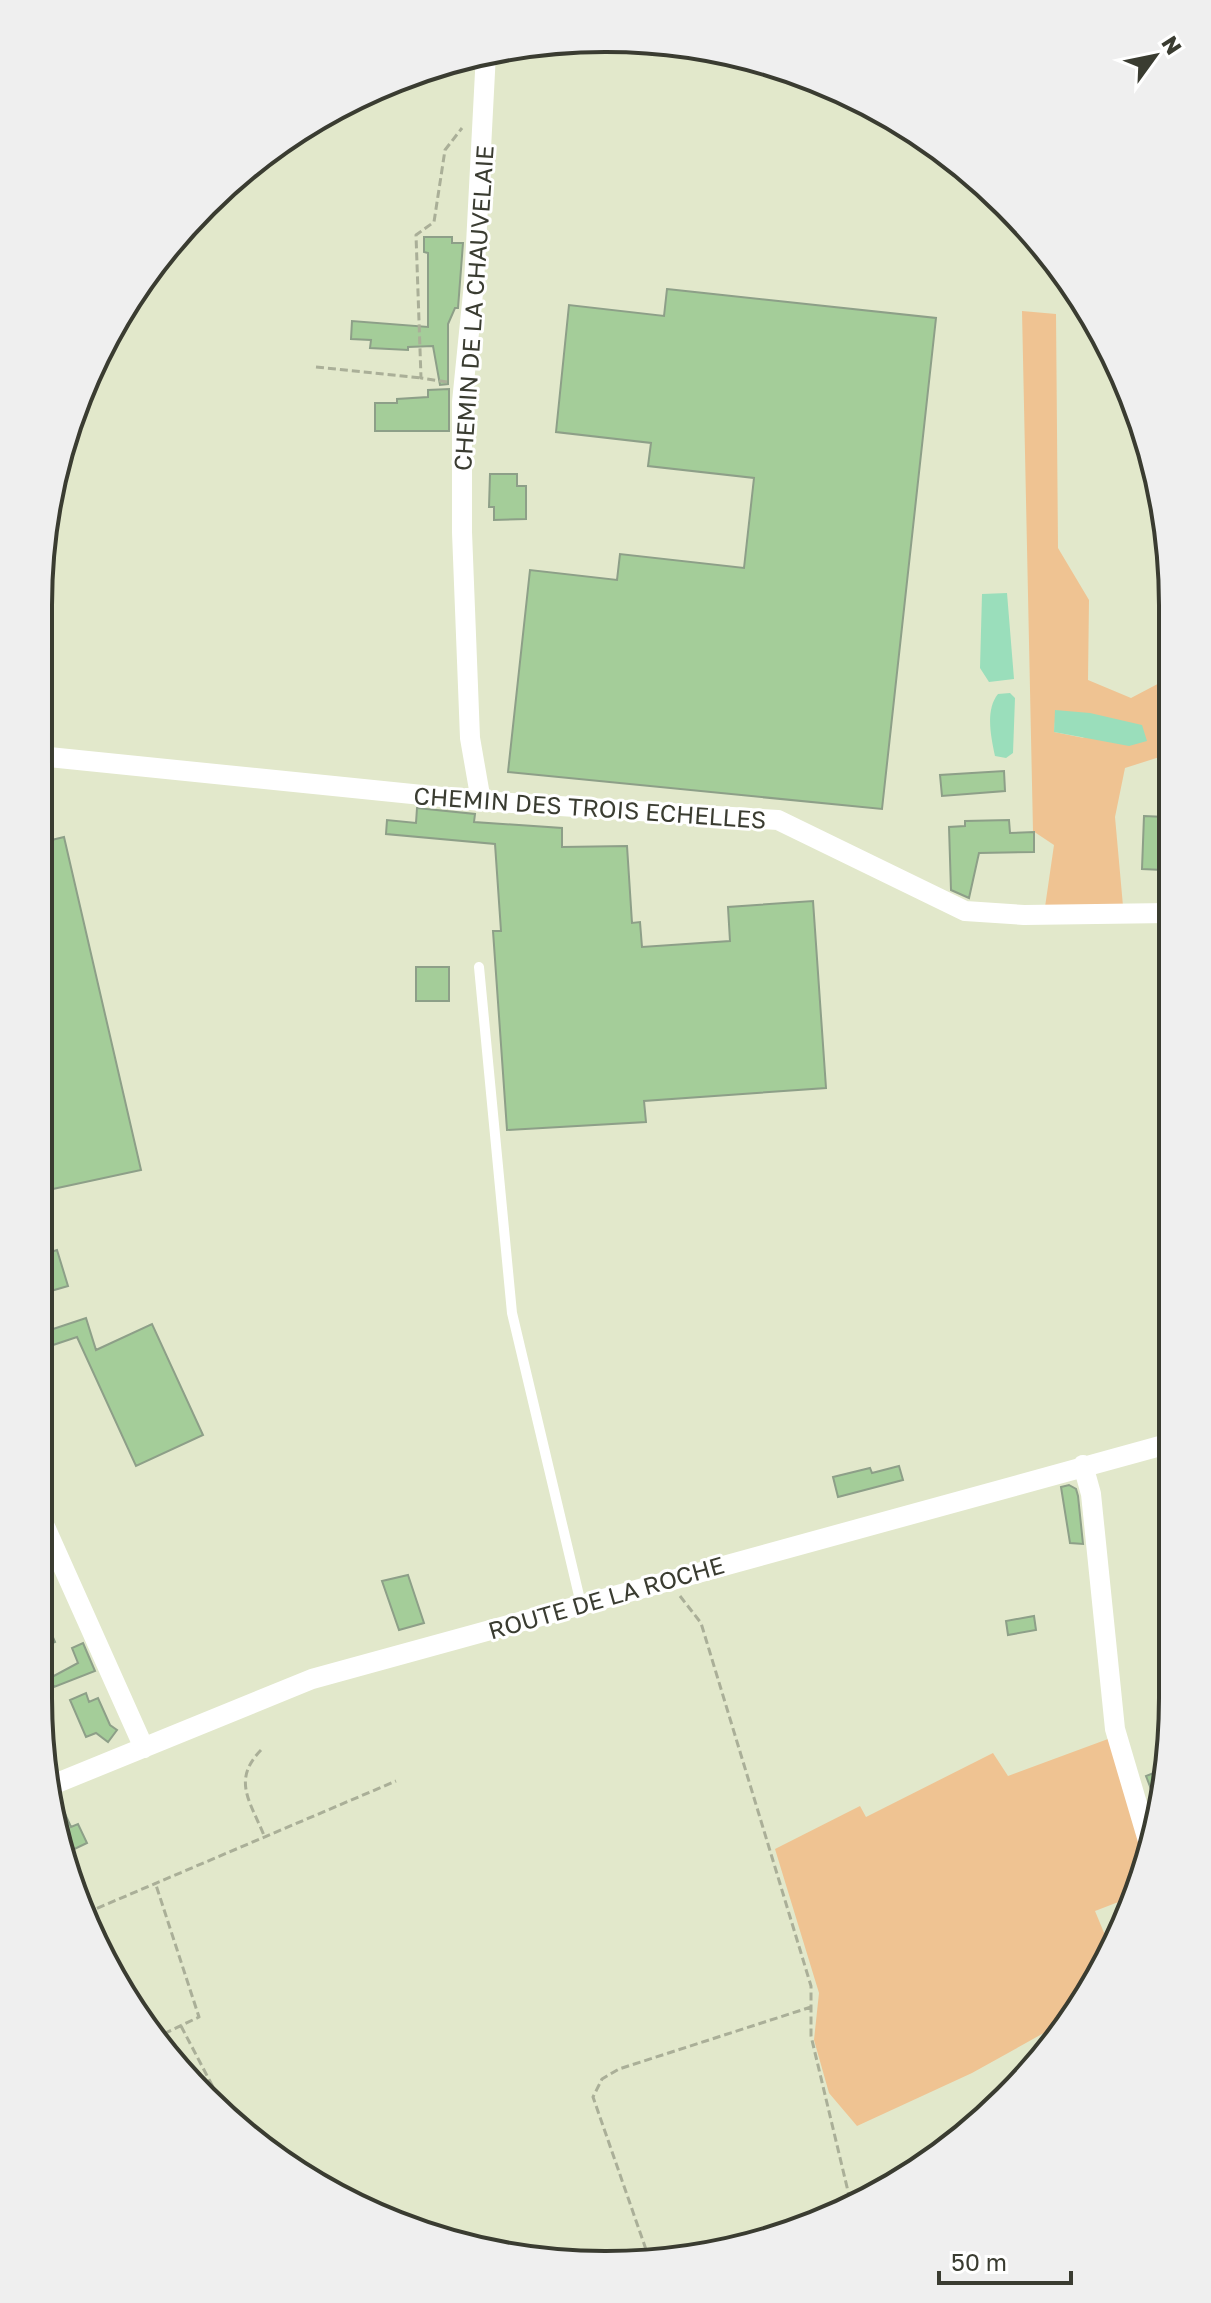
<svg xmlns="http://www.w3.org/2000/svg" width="1211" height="2303" font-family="'Golos Text',sans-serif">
  <rect width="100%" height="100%" fill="#e2e8cb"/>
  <path fill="#efc392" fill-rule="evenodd" d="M1022,311L1056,314L1058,548L1089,600L1088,680L1131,698L1169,678V754L1125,768L1115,817L1123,906L1045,907L1054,845L1033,831ZM1056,710L1084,738L1054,732Z
    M1108,1739L1147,1862L1134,1896L1095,1911L1112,1952L1060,2024L972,2073L857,2126L829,2093L814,2040L819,1993L775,1849L860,1806L866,1817L993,1753L1008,1776Z"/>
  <path fill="#9adebb" d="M1007,593L1014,679L989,682L980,668L982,594Z
    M1010,693L1015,698L1013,753L1006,758L995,756C991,737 985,710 998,694Z
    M1055,710L1090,713L1142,725L1147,741L1129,746L1054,732Z"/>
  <path fill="#a4cd99" stroke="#8d9f88" stroke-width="2" d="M424,237H452V243H463L458,308H455L448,324V384L440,385L433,346L408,347V350L370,348L371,340L351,339L352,321L428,327V253L424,252Z
    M667,289L936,318L882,809L508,772L530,570L617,580L620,554L744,568L754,478L648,466L651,443L556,432L569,305L664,316Z
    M449,389V431H375V403H397V399L428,397V390Z
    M490,474H517V486H526V519L494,520V507H489Z
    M1004,771L1005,791L942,796L940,775Z
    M417,808L475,814L474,822L562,828V847L627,846L632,923L640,922L642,947L730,941L728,907L813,901L826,1088L644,1101L646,1122L507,1130L493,931H501L495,844L386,834L387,820L416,823Z
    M1144,816L1165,817L1163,870L1142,869Z
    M1009,820L1010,833L1034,832V852L979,853L969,898L951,890L949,827L965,826V821Z
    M64,837L141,1170L39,1192V843Z
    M416,967H449V1001H416Z
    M57,1250L68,1286L44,1293L38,1274V1256Z
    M86,1318L96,1350L152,1324L203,1435L136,1466L77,1337L38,1350V1334Z
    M899,1466L903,1480L838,1497L833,1477L870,1468L872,1473Z
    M1069,1485L1076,1489L1078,1496L1083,1544L1070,1543L1061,1487Z
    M408,1575L424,1623L399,1630L382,1581Z
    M38,1603L55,1642L38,1649Z
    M1034,1616L1036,1630L1008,1635L1006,1621Z
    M83,1643L95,1671L54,1687L50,1678L78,1663L72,1648Z
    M86,1693L89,1702L98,1698L110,1725L117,1730L108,1742L96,1733L86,1737L70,1700Z
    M1166,1768L1164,1783L1159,1810L1146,1776Z
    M60,1803L71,1827L78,1824L87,1843L64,1854L56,1805Z"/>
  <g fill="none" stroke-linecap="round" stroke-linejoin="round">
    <path stroke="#aaaf98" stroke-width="3" stroke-dasharray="8 4" stroke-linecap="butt" d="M316,367L421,378
      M447,382L421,378L416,235L434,222L445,150L462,128
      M680,1596L701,1623L811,1986V2036L852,2208
      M261,1750C231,1781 251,1802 265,1838
      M86,1913L396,1781
      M181,2026L224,2108
      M153,2039L199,2017L155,1882
      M650,2261L593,2097L602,2079L619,2069L811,2007"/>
    <path stroke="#fff" stroke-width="10" d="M479,967L512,1313L581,1604"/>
    <path stroke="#fff" stroke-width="20" d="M39,756L481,801L778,820L965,911L1024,915L1169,913
      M481,801L470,738L462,532V402L474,283L486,53
      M1083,1465L1091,1494L1115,1729L1151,1851
      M38,1511L144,1748
      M52,1785L312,1679L1171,1443"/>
  </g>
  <g text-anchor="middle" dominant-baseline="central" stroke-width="6" stroke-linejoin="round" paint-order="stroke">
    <g font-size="24" fill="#3a3c31" stroke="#fff">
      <text transform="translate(473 308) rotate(-86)">CHEMIN DE LA CHAUVELAIE</text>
      <text transform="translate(590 807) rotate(4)">CHEMIN DES TROIS ECHELLES</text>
      <text transform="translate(606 1597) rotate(-16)">ROUTE DE LA ROCHE</text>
    </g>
  </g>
  <path d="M0 0H1211V2303H0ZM605 52H606A553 553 0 0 1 1159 605V1698A553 553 0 0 1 606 2251H605A553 553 0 0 1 52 1698V605A553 553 0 0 1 605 52Z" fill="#efefef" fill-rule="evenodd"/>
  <path fill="none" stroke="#3a3c31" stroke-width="4" d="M605 52H606A553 553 0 0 1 1159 605V1698A553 553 0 0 1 606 2251H605A553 553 0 0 1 52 1698V605A553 553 0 0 1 605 52Z"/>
  <g transform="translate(1155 56) rotate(57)" stroke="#ffffff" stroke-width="6" paint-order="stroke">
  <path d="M0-6L14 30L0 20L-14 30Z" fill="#3a3c31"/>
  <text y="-12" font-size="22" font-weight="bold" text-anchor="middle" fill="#3a3c31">N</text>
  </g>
  <path d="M939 2271v12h132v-12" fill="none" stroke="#3a3c31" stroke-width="4"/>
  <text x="951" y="2271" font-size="24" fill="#3a3c31" stroke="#ffffff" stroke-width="6" paint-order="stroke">50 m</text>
</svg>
